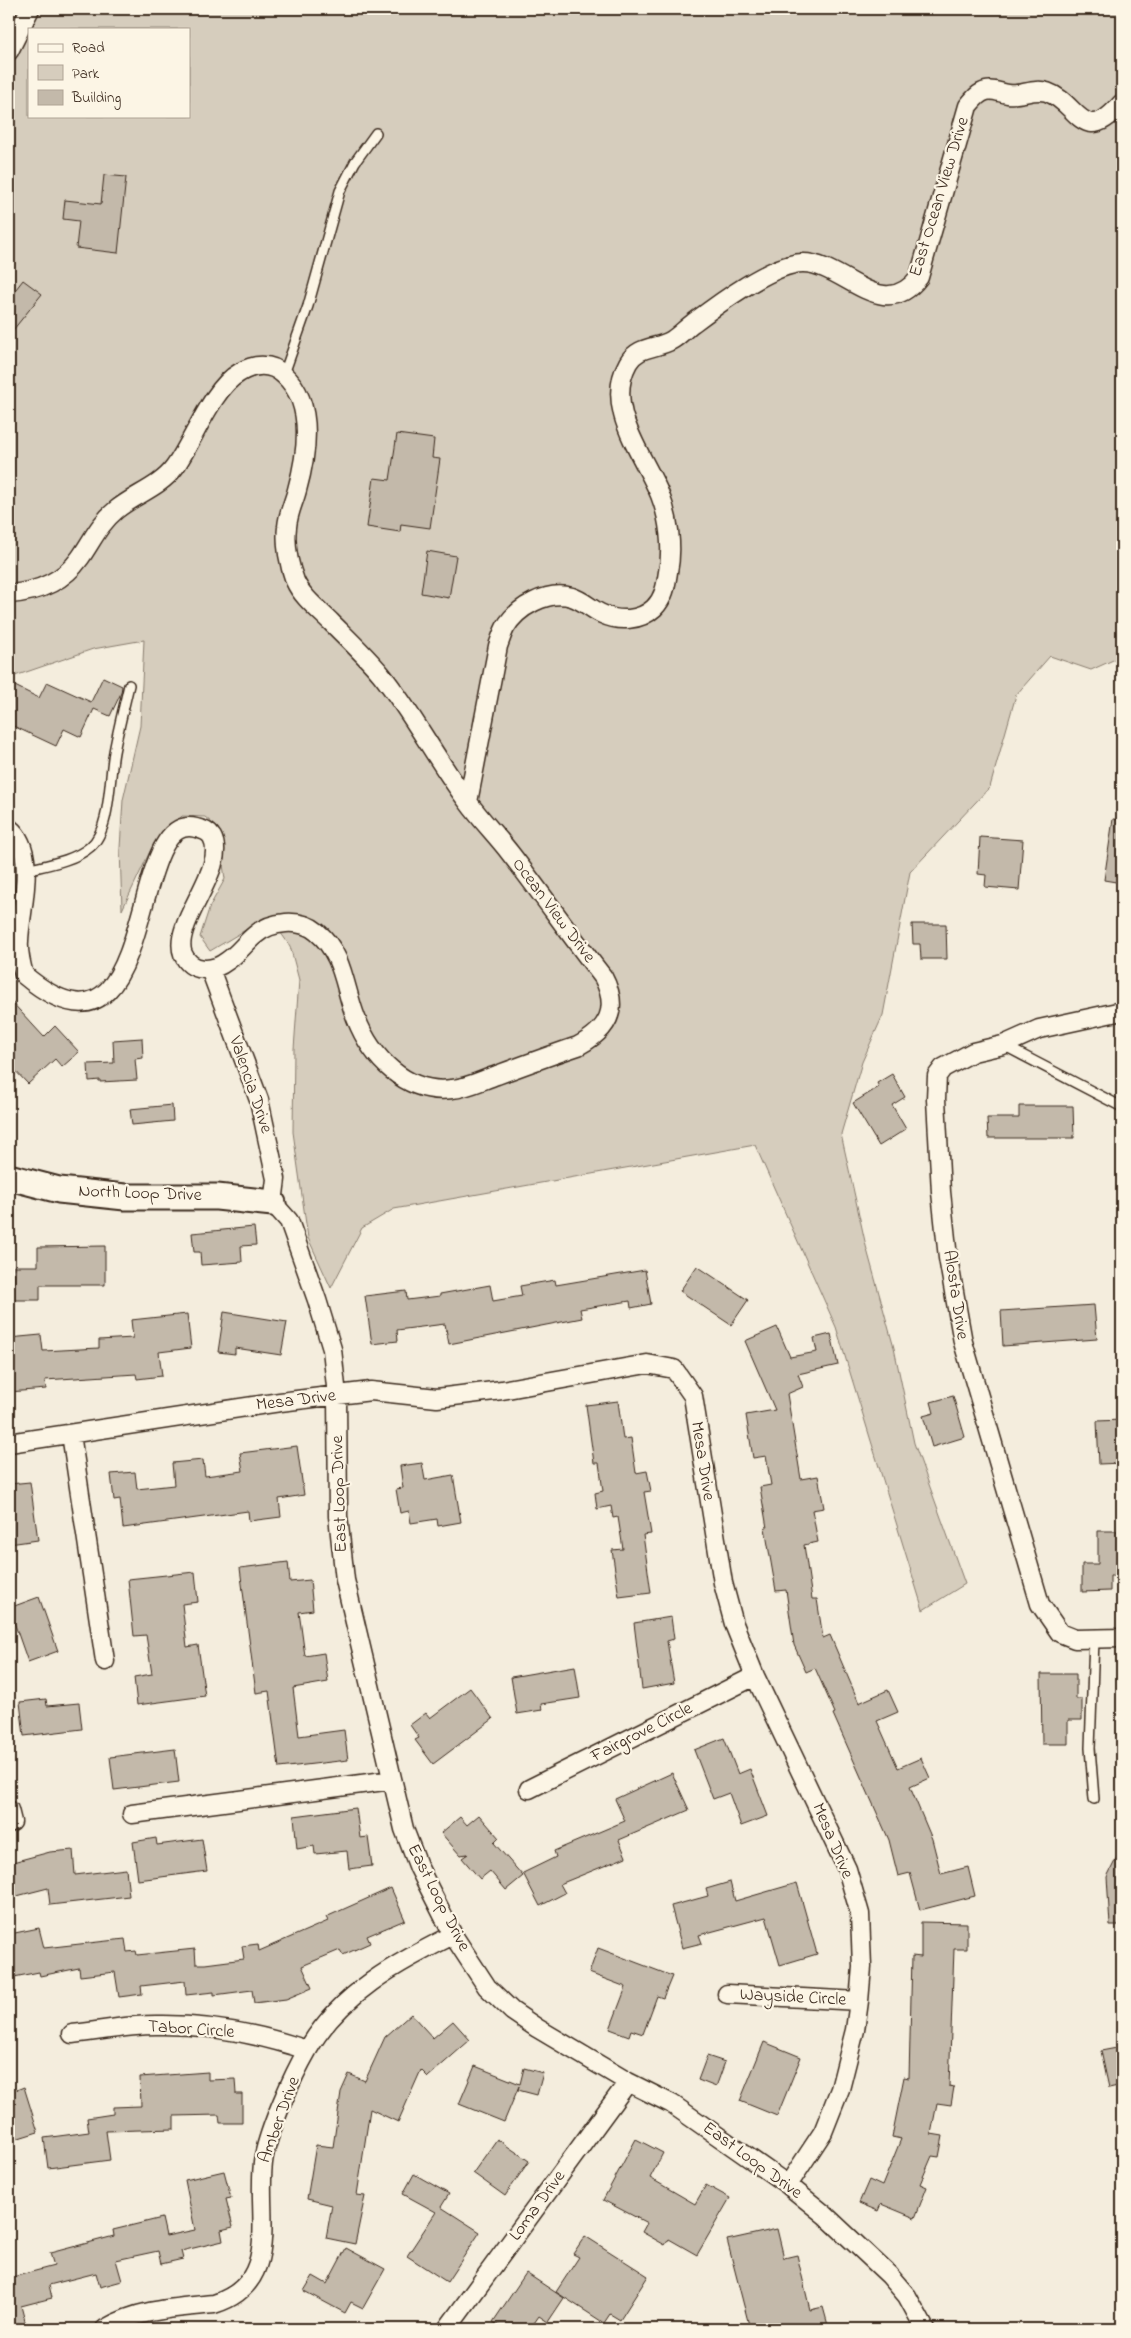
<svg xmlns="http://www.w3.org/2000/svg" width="1131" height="2338" font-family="'Indie Flower',sans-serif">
  <rect width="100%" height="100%" fill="#f4eddd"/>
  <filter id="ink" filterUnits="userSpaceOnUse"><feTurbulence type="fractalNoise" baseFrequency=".02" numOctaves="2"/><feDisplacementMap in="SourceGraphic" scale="10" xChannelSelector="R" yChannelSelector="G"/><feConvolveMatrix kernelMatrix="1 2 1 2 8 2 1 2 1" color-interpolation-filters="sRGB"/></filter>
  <g filter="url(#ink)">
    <path fill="#d6cdbd" stroke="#887c6e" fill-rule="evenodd" d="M9,9H1122V656L1091,670L1050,656L1016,695L990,787L910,872L883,1015L862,1062L841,1134L866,1246L894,1348L914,1443L965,1584L923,1610L836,1327L755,1145L394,1209L362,1228L331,1288L308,1238L293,1132L294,1049L299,980L290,946L269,916L210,951L200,937L210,906L225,879L218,828L205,817L182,816L154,843L122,910L120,848L123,800L140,726L144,640L93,649L9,678ZM29,29H189V116H29Z"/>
    <path fill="#c3b9aa" stroke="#3b2a1e" d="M104,175L126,177L118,253L76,248L79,221L63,219L65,200L101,204Z
      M23,280L42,294L9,335V298Z
      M397,434L434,439L432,458L440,459L430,528L401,524L400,532L367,527L374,478L390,480Z
      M427,551L456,556L449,598L421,593Z
      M103,677L122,686L121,693L110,716L94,709L81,737L64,729L56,746L9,724V683L39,698L47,682L91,702Z
      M1113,819L1122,820V883L1104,880Z
      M980,837L1023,840L1019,890L985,887L986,875L978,874Z
      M912,924H946L947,959H921L920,944H913Z
      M9,999L44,1037L55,1026L79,1052L62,1067L55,1059L28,1084L9,1064Z
      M142,1038L143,1058L135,1059L137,1080L100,1082V1080L89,1081L88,1064L114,1063L113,1040Z
      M892,1074L905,1097L892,1105L906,1129L879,1146L853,1103L879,1087L877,1083Z
      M172,1105L173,1121L132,1125L130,1109Z
      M1019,1106H1073L1074,1138H988L987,1118H1019Z
      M254,1227L256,1245L241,1246L242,1262L201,1265L200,1252H194L192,1233Z
      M105,1246V1285H40V1300H14V1266H38V1247Z
      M697,1266L748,1300L731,1325L680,1291Z
      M645,1270L651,1304L631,1308L630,1301L580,1309L582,1318L449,1344L445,1324L397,1330L398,1341L372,1344L365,1296L406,1291L407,1300L440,1296V1294L490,1285L493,1301L522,1296L520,1286L555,1280L556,1285Z
      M1094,1305L1097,1339L1003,1346L1001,1311Z
      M224,1312L287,1322L281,1355L235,1348V1354L218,1352Z
      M187,1314L191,1348L159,1352L162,1376L137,1379L136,1374L45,1380L46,1389L9,1392V1338L41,1335L43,1351L99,1348V1340L133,1338L131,1320Z
      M777,1327L790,1357L817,1352L814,1338L831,1334L838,1365L798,1374L803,1387L787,1394L801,1479L818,1476L824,1508L812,1510L818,1542L804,1545L812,1599H817L823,1638L830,1635L859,1703L888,1690L898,1712L877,1721L898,1768L921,1758L930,1778L910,1787L932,1839L941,1874L968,1867L975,1896L920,1910L910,1873L898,1876L889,1840L833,1714L835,1713L815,1668L806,1672L794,1645L786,1590L776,1591L765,1528H767L760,1487L771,1485L766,1456L753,1458L746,1415L775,1410L745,1341Z
      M953,1396L965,1437L932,1447L923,1416L934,1413L931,1402Z
      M618,1401L623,1439L631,1438L636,1473L647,1471L651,1491L644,1492L651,1534L643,1535L651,1593L619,1597L612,1550L623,1549L618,1517L613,1518L611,1506L597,1509L595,1493L603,1491L599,1463H594L586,1405Z
      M1122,1420V1463L1099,1464L1097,1421Z
      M297,1446L304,1495L279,1499L281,1517L249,1521L248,1511L123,1528L120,1499L114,1500L111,1474L135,1472L137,1489L174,1485L172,1463L203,1460L205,1476L243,1471L240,1453Z
      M422,1463L425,1480L453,1475L461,1522L438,1526L437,1519L411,1523L409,1511L400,1513L396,1489L403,1488L400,1466Z
      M30,1482L38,1540L9,1544V1484Z
      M1098,1531H1122V1576H1110V1591L1082,1592V1564H1098Z
      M288,1562L290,1582L310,1580L313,1610L299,1612L305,1656L324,1653L328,1682L293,1688L299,1736L344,1730L348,1760L279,1768L269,1691L256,1693L240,1568Z
      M195,1572L198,1602L182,1604L187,1647L198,1645L205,1696L137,1705L134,1677L152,1674L146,1635L134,1636L128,1579Z
      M39,1597L58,1651L28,1662L9,1608Z
      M671,1617L674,1639L667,1641L674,1683L642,1689L634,1623Z
      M575,1666L580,1698L541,1704L542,1710L517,1714L511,1677Z
      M1041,1674H1076V1699H1082V1720H1068V1744H1042Z
      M470,1688L493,1719L433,1764L415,1740L419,1738L410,1725L426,1713L430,1718Z
      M46,1699L47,1706L79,1703L82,1729L24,1736L20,1702Z
      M724,1738L738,1774L750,1769L768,1816L741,1826L729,1793L713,1799L694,1750Z
      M175,1749L179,1782L114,1790L110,1757Z
      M672,1773L689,1810L619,1840L626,1857L560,1884L565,1893L540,1906L523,1873L556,1857L554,1851L625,1821L615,1799Z
      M356,1808L360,1838L368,1837L372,1866L349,1869L347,1851L315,1854L314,1846L297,1849L294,1816Z
      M479,1815L499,1838L494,1843L523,1876L506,1890L490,1871L480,1879L462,1858L468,1854L460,1855L441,1833L460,1817L467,1825Z
      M156,1838L157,1845L202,1839L207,1871L138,1880L133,1842Z
      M1122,1847V1925H1110L1107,1877Z
      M73,1850L75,1875L126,1869L129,1896L50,1905L48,1888L9,1898V1863L50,1852Z
      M730,1882L735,1901L797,1883L817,1954L780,1965L766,1917L699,1935L702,1943L682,1948L671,1906L708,1896L706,1889Z
      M391,1888L405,1920L367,1936L370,1943L343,1955L340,1950L302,1966L312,1988L286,1999L254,2003L252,1990L214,1995V1992L186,1995L185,1981L141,1986L142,1994L119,1997L115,1972L80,1976L79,1968L40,1976L39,1972L9,1978V1946L12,1945L10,1934L39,1928L44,1948L125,1939L127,1952L136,1951L137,1955L195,1949L196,1964H205L244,1959L242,1946L258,1944L259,1951L328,1921L326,1917Z
      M921,1922L967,1923V1949H954L949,2086L954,2087L951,2105L937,2103L931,2134L943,2136L939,2157L932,2156L920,2184L927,2187L915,2218L881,2204L878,2211L859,2203L869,2180L882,2186L901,2139L892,2137L904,2077L909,2078L912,1956L921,1957Z
      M598,1948L672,1976L663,1998L657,1996L643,2034L631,2030L629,2036L610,2029L626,1987L589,1973Z
      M411,2014L433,2038L453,2021L470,2040L428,2077L421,2070L398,2122L370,2109L357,2195L365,2196L355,2244L326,2238L332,2205L307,2199L316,2145L333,2147L341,2092L349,2074L365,2081L385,2037Z
      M764,2042L801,2057L777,2116L740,2101Z
      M1122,2047V2085L1109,2088L1101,2051Z
      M707,2056L725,2062L716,2087L698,2080Z
      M475,2066L520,2084L524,2068L543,2073L537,2095L518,2090L519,2086L504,2122L459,2104Z
      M208,2072V2080L235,2079L236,2094H242V2123H220L219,2115L174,2116V2129L106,2131L110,2160L48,2168L44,2138L89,2132L87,2118L113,2114V2107L141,2106L140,2077Z
      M24,2087L38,2132L9,2141V2093Z
      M497,2139L529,2161L505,2196L473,2173Z
      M636,2139L663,2153L650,2178L695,2204L706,2185L730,2198L697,2255L669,2239L665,2245L642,2232L647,2223L603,2200Z
      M224,2171L231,2198L226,2199L233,2227L221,2230L223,2241L181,2251L183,2259L161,2264L158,2251L116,2260L122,2281L100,2287L96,2273L49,2285L52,2298L21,2306L27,2329H9V2278L54,2266L50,2253L114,2236L113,2230L162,2218L166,2236L195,2230L185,2180Z
      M414,2174L449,2194L441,2207L480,2232L447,2282L407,2256L436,2212L403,2194Z
      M777,2229L784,2258L797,2255L810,2310L823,2307L829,2329H750L727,2240Z
      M585,2236L648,2276L620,2320L610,2314L604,2323L556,2292L579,2257L573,2254Z
      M346,2248L385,2269L363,2308L351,2302L345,2313L304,2291L313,2276L327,2284Z
      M526,2273L564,2298L548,2322L539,2316L530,2329H504L493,2322Z"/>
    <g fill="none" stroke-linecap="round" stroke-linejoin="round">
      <defs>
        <path id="lane" d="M284,374L308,306L340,191L355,162L376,133
          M26,870C46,865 74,861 90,847C111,830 109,778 114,752C118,730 124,707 129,685
          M1003,1045L1122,1107
          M1094,1799L1090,1748L1094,1639"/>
        <path id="street" d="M9,51L30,9
          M9,594C37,592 63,582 80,558C92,541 99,524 116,510C134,495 160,487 174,468C192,444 212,388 239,373C253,364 271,362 284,375C315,403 307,454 297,490C294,502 288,513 287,527C285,544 289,565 295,581C302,597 319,610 331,622C348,639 366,656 381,674C413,714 437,761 468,802C481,820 497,836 510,853C542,894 571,936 603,977C620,1009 608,1030 578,1046C551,1055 524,1065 497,1075C482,1080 467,1088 452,1089C406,1095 371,1057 356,1018C344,988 344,954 317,932C300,918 271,921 255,935C245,943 238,954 227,961C213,972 191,973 183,954C171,924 229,867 212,837C208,831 203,830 196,828C124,808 161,1090 24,975C21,964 18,952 19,941C20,908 39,852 9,828
          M468,802L498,646C500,641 502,634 505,628C517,607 547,590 572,597C584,601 591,609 602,614C619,622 640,621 654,608C664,598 666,586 668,572C673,548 669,518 660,495C644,455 603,408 628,363C638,345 658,349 672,340C680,335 686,328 693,323C718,304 773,263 803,263C843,263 883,325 919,277L968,106C973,100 978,93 986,91C994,89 1000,93 1008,94C1021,96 1034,88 1047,92C1079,103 1082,149 1122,103
          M210,969L259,1100L276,1179L273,1203L289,1221L317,1300L332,1349L337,1396L338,1516L345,1580L404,1829L419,1868L453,1935L487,1987L512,2011L537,2028L628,2082L672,2104L788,2185L825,2215L889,2275L907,2296L925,2329
          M1122,1011L1039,1029L1003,1045L973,1052L943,1068L937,1076L936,1099L941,1192L948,1258L963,1342L1040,1604L1060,1633L1075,1639L1122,1638
          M71,1434L105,1661
          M9,1443L280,1402L371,1391L437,1398L502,1390L647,1364L674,1369L693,1396L723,1583L734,1624L755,1676L847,1869L860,1914L862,1967L859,2001L855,2030L840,2089L823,2132L788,2185
          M529,1789L755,1676
          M9,1810L12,1822L9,1823
          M132,1814L392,1780
          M727,1994L859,2001
          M72,2034C100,2031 128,2025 156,2025C207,2024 259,2034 307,2050
          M105,2329C138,2309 175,2308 214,2304C285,2282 254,2209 264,2156C270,2127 292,2077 307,2051C340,1993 396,1964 453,1935
          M447,2329L628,2082"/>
        <path id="secondary" d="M9,1177L59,1190L125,1197H217L273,1203"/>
      </defs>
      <use href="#lane" stroke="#3b2a1e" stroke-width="12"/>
      <use href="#street" stroke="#3b2a1e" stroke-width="21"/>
      <use href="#secondary" stroke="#3b2a1e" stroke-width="29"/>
      <use href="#lane" stroke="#fcf5e5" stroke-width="9"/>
      <use href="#street" stroke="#fcf5e5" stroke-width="18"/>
      <use href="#secondary" stroke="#fcf5e5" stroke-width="25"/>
    </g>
  </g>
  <g text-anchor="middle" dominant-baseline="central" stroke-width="4.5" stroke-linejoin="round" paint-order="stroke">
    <g font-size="18" fill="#3b2a1e" stroke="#fcf5e5">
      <text transform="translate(940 197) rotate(-73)">East Ocean View Drive</text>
      <text transform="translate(553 911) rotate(53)">Ocean View Drive</text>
      <text transform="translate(250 1085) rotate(71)">Valencia Drive</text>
      <text transform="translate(140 1194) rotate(2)">North Loop Drive</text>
      <text transform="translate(955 1295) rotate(81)">Alosta Drive</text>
      <text transform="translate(296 1401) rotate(-7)">Mesa Drive</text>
      <text transform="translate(702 1461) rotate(81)">Mesa Drive</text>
      <text transform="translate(340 1494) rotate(-92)">East Loop Drive</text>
      <text transform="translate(642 1733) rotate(-27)">Fairgrove Circle</text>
      <text transform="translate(832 1841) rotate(67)">Mesa Drive</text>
      <text transform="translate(438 1898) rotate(63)">East Loop Drive</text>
      <text transform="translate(793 1998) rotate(3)">Wayside Circle</text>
      <text transform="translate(191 2030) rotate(4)">Tabor Circle</text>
      <text transform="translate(280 2120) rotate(-70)">Amber Drive</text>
      <text transform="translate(752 2161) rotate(36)">East Loop Drive</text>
      <text transform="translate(538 2206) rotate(-54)">Loma Drive</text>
    </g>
  </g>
  <rect width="1131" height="2338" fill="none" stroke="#fcf5e5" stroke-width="30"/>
  <rect x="15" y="15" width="1101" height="2308" fill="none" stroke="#3b2a1e" stroke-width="2" filter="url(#ink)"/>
  <rect x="28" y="28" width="162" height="90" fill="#fcf5e5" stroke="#afa495"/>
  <rect x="38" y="44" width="25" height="8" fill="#fcf5e5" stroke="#afa495"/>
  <text x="72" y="52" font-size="15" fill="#3b2a1e">Road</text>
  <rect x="38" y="65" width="25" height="15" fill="#d6cdbd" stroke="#afa495"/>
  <text x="72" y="78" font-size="15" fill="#3b2a1e">Park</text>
  <rect x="38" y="90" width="25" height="15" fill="#c3b9aa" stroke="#afa495"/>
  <text x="72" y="102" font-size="15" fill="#3b2a1e">Building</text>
</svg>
